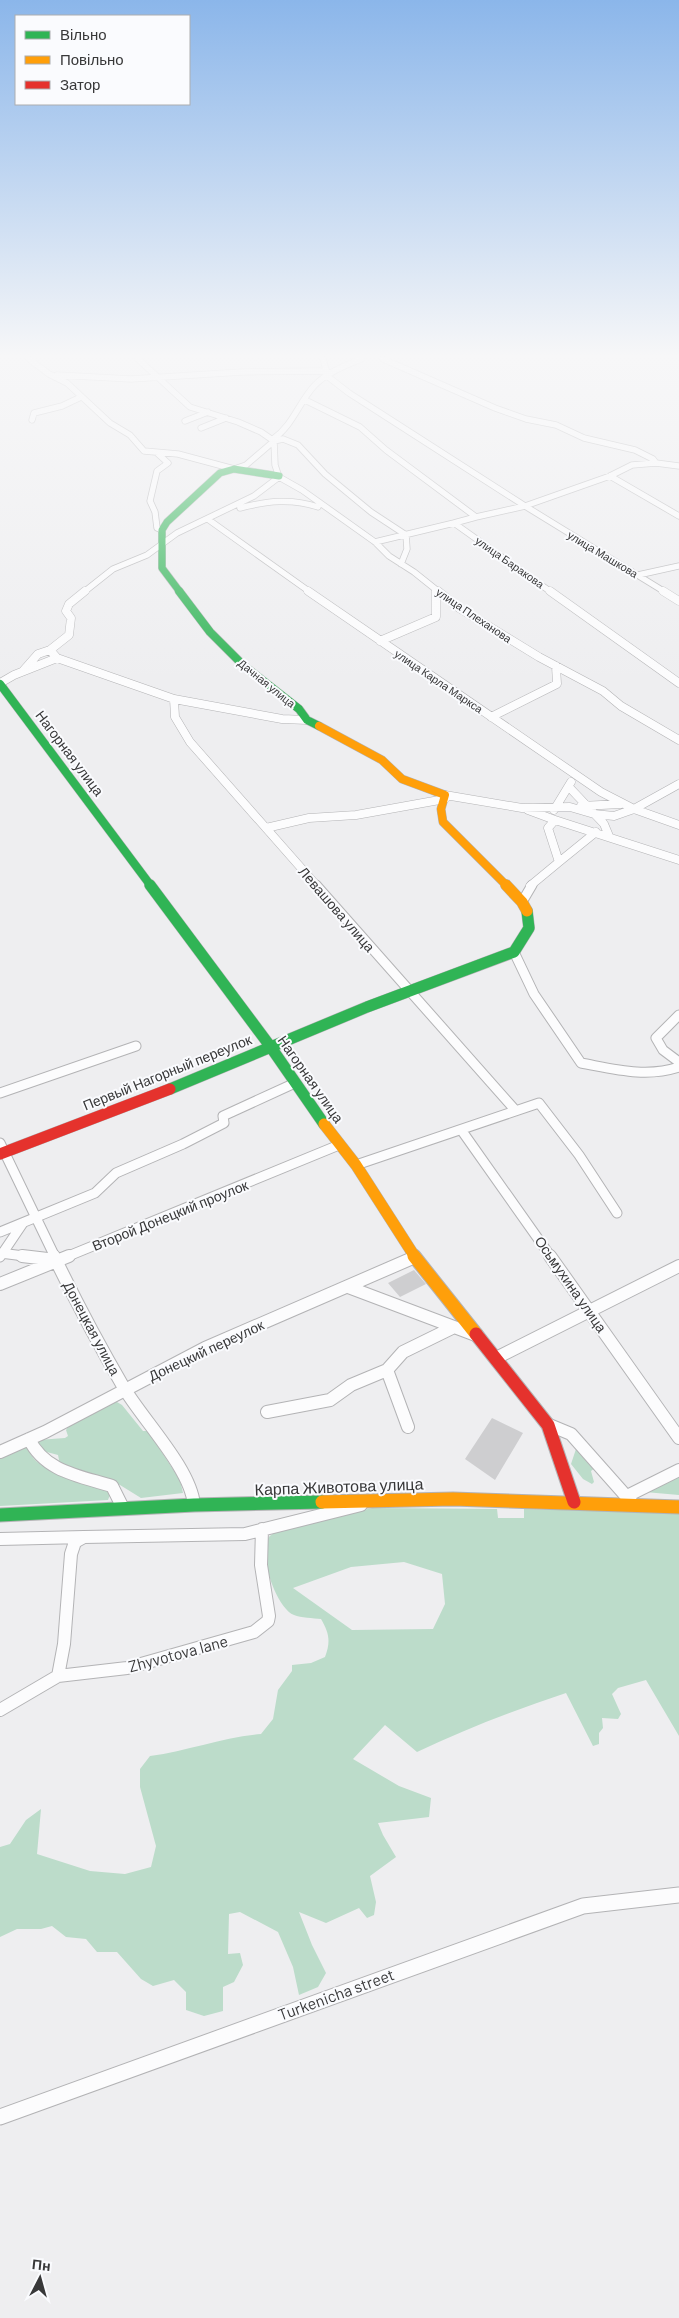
<svg xmlns="http://www.w3.org/2000/svg" width="679" height="2318" font-family="Barlow,sans-serif">
  <rect width="100%" height="100%" fill="#eeeef0"/>
  <path fill="#bcdcca" fill-rule="evenodd" d="M110,1402H117L122,1405L143,1431H148L180,1480L183,1493L141,1498L120,1485L90,1473L78,1472L60,1465L58,1455L43,1451L36,1444L38,1440L65,1438L68,1436L66,1430L70,1424Z
    M27,1443C30,1465 49,1468 67,1477L70,1480L89,1481L111,1492L108,1500L0,1506V1455Z
    M576,1449L596,1467L591,1471L594,1482L592,1484L583,1479L571,1464Z
    M679,1475V1495L645,1492Z
    M372,1508L497,1509L498,1518H524V1509L679,1513V1736L646,1680L618,1688L612,1694L621,1714L618,1719L602,1718L603,1728L599,1733V1744L593,1746L566,1693C515,1710 465,1729 417,1752L385,1725L353,1759L399,1786L431,1798L429,1817L378,1823L383,1835L396,1857L370,1876L376,1902L374,1915L367,1918L359,1908L326,1923L299,1912L312,1945L326,1973L318,1987L299,1995L293,1967L278,1932L240,1912L229,1914L228,1954L240,1953L243,1965L234,1982L223,1987V2011L204,2016L186,2010V1992L174,1980L153,1986L141,1979L117,1952H97L86,1939L66,1937L52,1926L41,1929H17L0,1937V1847L10,1844L26,1820L41,1809L37,1854L90,1871L125,1874L151,1867L156,1846L140,1787V1769L150,1756C188,1751 223,1737 261,1734L273,1719L278,1690L292,1671V1665L311,1663L325,1657C331,1641 329,1633 321,1619C313,1618 301,1618 294,1615C276,1608 257,1552 269,1537C271,1534 277,1532 280,1530ZM404,1562L442,1574L445,1604L433,1629L352,1630L293,1588L351,1567Z"/>
  <path fill="#ceced0" d="M414,1270L426,1284L400,1297L388,1283Z
    M492,1418L523,1433L495,1480L465,1459Z"/>
  <g fill="none" stroke-linecap="round" stroke-linejoin="round">
    <defs>
      <path id="street-far4" d="M29,359L49,374L67,383L110,423L130,435L144,451L178,454L234,469L246,465L274,441L283,439L298,445L325,474L371,512L406,535L407,549L401,564
        M138,359L190,407L238,422L261,432L274,441
        M323,359L327,373
        M383,359L495,408L526,419L556,425L584,438L635,450L653,459L656,463
        M57,375L131,379L242,372L320,371L331,373
        M327,376L349,393L525,506L665,592
        M305,400L360,427L386,450L476,517L454,523L551,592
        M32,420L34,413L62,406L81,397
        M185,421L208,412
        M201,428L226,418
        M273,439C293,425 298,404 314,386C326,373 344,366 361,359
        M157,453L168,463L157,471L150,501L155,512L157,528L162,530
        M610,476L679,516
        M279,477L302,490L375,542L389,556L414,572L439,592
        M240,508C267,501 291,498 318,507
        M476,517L525,506L610,476L632,465L656,463L679,466
        M209,520L310,592
        M375,542L454,523
        M638,575L679,566
        M436,590V592
        M84,592L113,569L147,555L177,533L254,496L279,477L275,465L274,441"/>
      <path id="street-far3" d="M308,591L601,792L634,809L679,825
        M438,591L459,608L539,657L603,691L621,706L679,740
        M550,591L679,683
        M663,591L679,601
        M380,641L436,617V591
        M50,650L57,658L174,699L282,719L307,720
        M23,671L38,654L50,650L69,635L71,618L66,611L69,604L85,591
        M0,683L14,675L57,658
        M174,699L175,717L190,742L317,886
        M491,717L557,684L556,666
        M569,787L604,824L609,836
        M445,795L522,808L570,807L594,814L614,816L634,809L679,784
        M581,806L621,804
        M528,810L555,820
        M554,810L571,782
        M266,828L309,818L356,815L445,799
        M559,862L596,832
        M530,886L559,862L548,828L555,820L679,860"/>
      <path id="street-far2" d="M316,885L516,1111
        M522,902L532,885
        M514,952L534,994L581,1063C614,1069 646,1078 679,1067
        M679,1015L656,1038L663,1050L679,1062
        M0,1093L136,1046
        M462,1131L551,1257
        M0,1143L55,1257
        M356,1165L539,1103L579,1155L617,1213
        M0,1232L95,1193L116,1173L183,1144L224,1123L223,1116L295,1083
        M0,1253L32,1257
        M0,1257L23,1223
        M66,1257L339,1145"/>
      <path id="street-far1" d="M22,1256L56,1260
        M54,1256C75,1300 99,1345 124,1388C143,1420 191,1469 194,1505
        M550,1256L679,1438
        M0,1284L69,1256
        M348,1287L478,1336
        M496,1358L679,1266
        M387,1370L408,1427
        M267,1412L330,1400L351,1385L387,1370L403,1352L454,1327
        M547,1424L571,1434L634,1505
        M29,1439C45,1472 80,1476 112,1486L123,1508
        M0,1452L45,1432L205,1348L415,1257
        M627,1496L679,1470
        M0,1539L84,1537
        M58,1676L64,1644L71,1554L75,1542L84,1537L245,1534L361,1505
        M0,1710L58,1676L127,1668L254,1632L268,1621L269,1616L261,1565L262,1529"/>
      <path id="street" d="M0,2117L583,1906L679,1895"/>
      <path id="fast-far3" d="M180,592L162,568V530L167,522L220,473L234,469L279,476"/>
      <path id="fast-far2" d="M179,591L210,632L243,665L299,709L307,720L319,726
        M0,684L151,886"/>
      <path id="fast-far1" d="M150,885L270,1046L324,1124
        M170,1089L367,1007L514,952L529,928L527,911"/>
      <path id="fast" d="M0,1515L194,1505L322,1502"/>
      <path id="slow-far2" d="M319,726L382,760L402,779L445,795L441,809L443,822L507,886"/>
      <path id="slow-far1" d="M506,885L522,902L527,911
        M324,1124L356,1165L415,1257"/>
      <path id="slow" d="M414,1256L476,1334
        M322,1502L453,1499L679,1507"/>
      <path id="jam-far1" d="M0,1154L170,1089"/>
      <path id="jam" d="M476,1334L548,1425L574,1502"/>
    </defs>
    <use href="#street-far4" stroke="#b3b3b5" stroke-width="7"/>
    <use href="#street-far3" stroke="#b3b3b5" stroke-width="9"/>
    <use href="#street-far2" stroke="#b3b3b5" stroke-width="11"/>
    <use href="#street-far1" stroke="#b3b3b5" stroke-width="14"/>
    <use href="#street" stroke="#b3b3b5" stroke-width="17"/>
    <use href="#fast-far3" stroke="#b3b3b5" stroke-width="8"/>
    <use href="#fast-far2" stroke="#b3b3b5" stroke-width="9"/>
    <use href="#fast-far1" stroke="#b3b3b5" stroke-width="12"/>
    <use href="#fast" stroke="#b3b3b5" stroke-width="15"/>
    <use href="#slow-far2" stroke="#b3b3b5" stroke-width="9"/>
    <use href="#slow-far1" stroke="#b3b3b5" stroke-width="12"/>
    <use href="#slow" stroke="#b3b3b5" stroke-width="15"/>
    <use href="#jam-far1" stroke="#b3b3b5" stroke-width="12"/>
    <use href="#jam" stroke="#b3b3b5" stroke-width="15"/>
    <use href="#street-far4" stroke="#fcfcfd" stroke-width="5.5"/>
    <use href="#street-far3" stroke="#fcfcfd" stroke-width="8"/>
    <use href="#street-far2" stroke="#fcfcfd" stroke-width="9"/>
    <use href="#street-far1" stroke="#fcfcfd" stroke-width="12"/>
    <use href="#street" stroke="#fcfcfd" stroke-width="15"/>
    <use href="#fast-far3" stroke="#30b455" stroke-width="7"/>
    <use href="#fast-far2" stroke="#30b455" stroke-width="8"/>
    <use href="#fast-far1" stroke="#30b455" stroke-width="11"/>
    <use href="#fast" stroke="#30b455" stroke-width="13"/>
    <use href="#slow-far2" stroke="#ff9f0a" stroke-width="8"/>
    <use href="#slow-far1" stroke="#ff9f0a" stroke-width="11"/>
    <use href="#slow" stroke="#ff9f0a" stroke-width="13"/>
    <use href="#jam-far1" stroke="#e5322d" stroke-width="11"/>
    <use href="#jam" stroke="#e5322d" stroke-width="13"/>
  </g>
  <linearGradient id="sky" x2="0" y2="1"><stop stop-color="#8bb6ea"/><stop offset="0.52" stop-color="#f7f7f8"/><stop offset="1" stop-color="#f7f7f8" stop-opacity="0"/></linearGradient>
  <rect width="679" height="684" fill="url(#sky)"/>
  <g text-anchor="middle" dominant-baseline="central" stroke-width="4" stroke-linejoin="round" paint-order="stroke">
    <g font-size="11" fill="#383839" stroke="#fafbfe">
      <text transform="translate(603 554) rotate(31)">улица Машкова</text>
      <text transform="translate(510 562) rotate(35)">улица Баракова</text>
      <text transform="translate(474 615) rotate(34)">улица Плеханова</text>
      <text transform="translate(439 681) rotate(34)">улица Карла Маркса</text>
      <text transform="translate(267 683) rotate(39)">Дачная улица</text>
    </g>
    <g font-size="14" fill="#383839" stroke="#fafbfe">
      <text transform="translate(70 753) rotate(53)">Нагорная улица</text>
      <text transform="translate(337 909) rotate(49)">Левашова улица</text>
      <text transform="translate(167 1072) rotate(-22)">Первый Нагорный переулок</text>
      <text transform="translate(311 1079) rotate(55)">Нагорная улица</text>
      <text transform="translate(170 1215) rotate(-22)">Второй Донецкий проулок</text>
      <text transform="translate(571 1284) rotate(55)">Осьмухина улица</text>
      <text transform="translate(92 1328) rotate(62)">Донецкая улица</text>
      <text transform="translate(206 1350) rotate(-25)">Донецкий переулок</text>
    </g>
    <g font-size="16" fill="#383839" stroke="#fafbfe">
      <text transform="translate(339 1486) rotate(-2)">Карпа Животова улица</text>
      <text transform="translate(178 1653) rotate(-15)">Zhyvotova lane</text>
      <text transform="translate(336 1994) rotate(-20)">Turkenicha street</text>
    </g>
  </g>
  <rect x="15" y="15" width="175" height="90" fill="#fafbfe" stroke="#acadaf"/>
  <rect x="25" y="31" width="25" height="8" fill="#30b455" stroke="#acadaf"/>
  <text x="60" y="40" font-size="15" fill="#383839">Вільно</text>
  <rect x="25" y="56" width="25" height="8" fill="#ff9f0a" stroke="#acadaf"/>
  <text x="60" y="65" font-size="15" fill="#383839">Повільно</text>
  <rect x="25" y="81" width="25" height="8" fill="#e5322d" stroke="#acadaf"/>
  <text x="60" y="90" font-size="15" fill="#383839">Затор</text>
  <g transform="translate(40 2278) rotate(6)" stroke="#fafbfe" stroke-width="4" paint-order="stroke">
  <path d="M0-4L9 19L0 12L-9 19Z" fill="#383839"/>
  <text y="-8" font-size="14" font-weight="bold" text-anchor="middle" fill="#383839">Пн</text>
  </g>
</svg>
